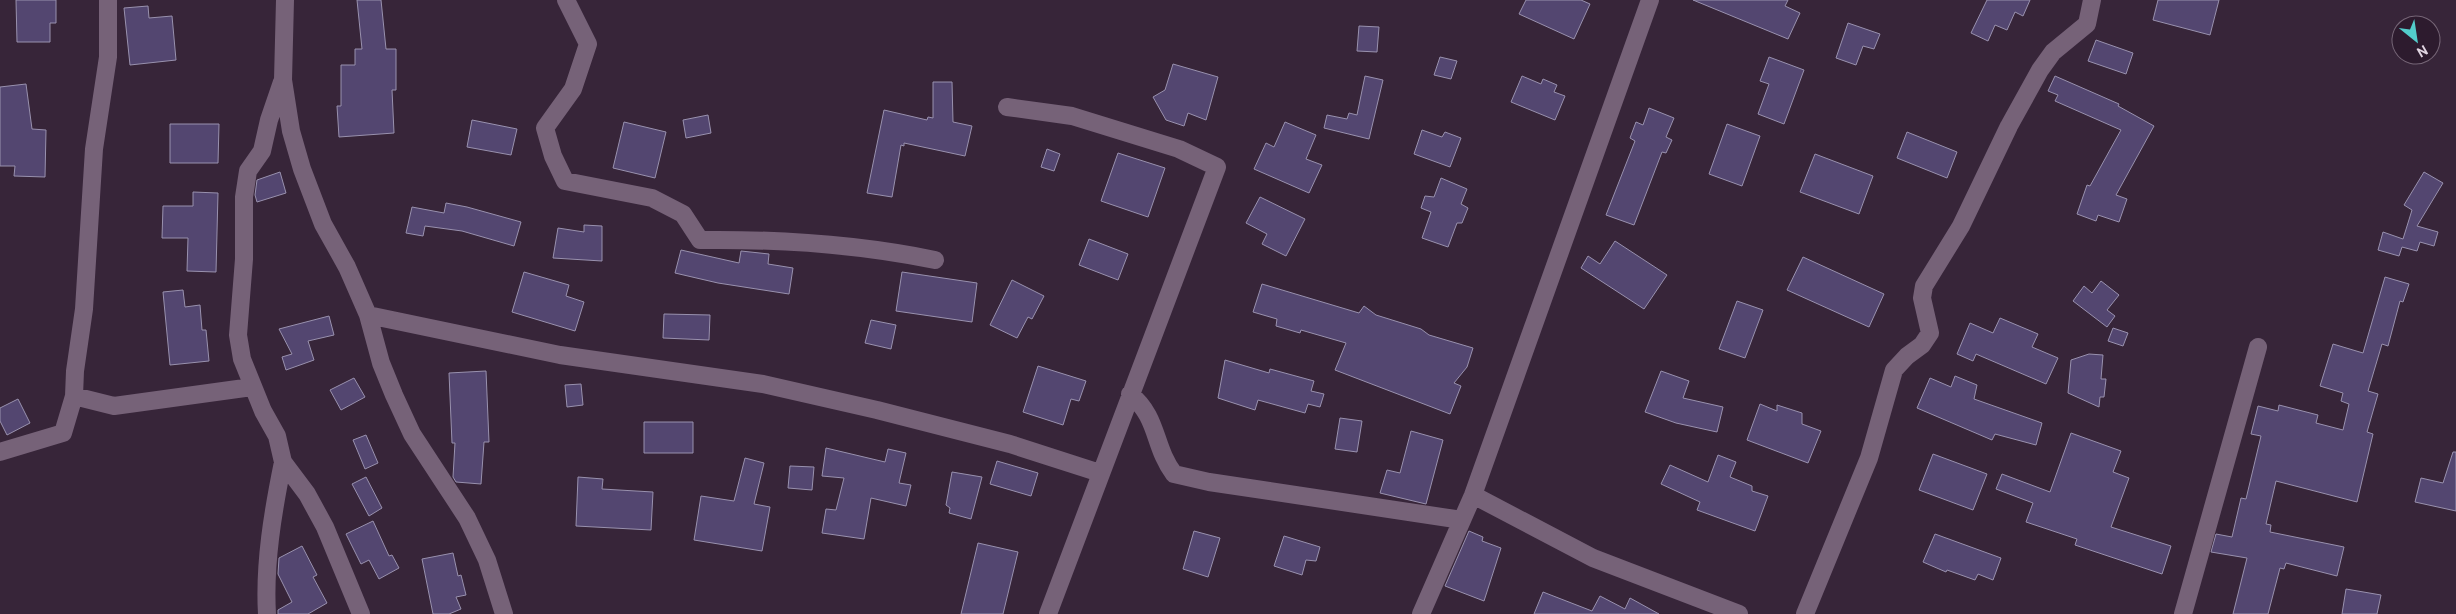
<svg xmlns="http://www.w3.org/2000/svg" width="2456" height="614" font-family="Overpass,sans-serif">
  <rect width="100%" height="100%" fill="#372539"/>
  <path fill="#534670" stroke="#9991ae" d="M16,0H56V23H50V42H17Z
    M357,0H381L386,49H396V90H392L394,133L339,137L337,106H341V65H355V49H362Z
    M1526,0H1581L1590,4L1574,39L1519,14Z
    M1693,0H1788L1785,6L1800,13L1788,39Z
    M1987,0H2030L2023,16L2015,12L2007,30L1995,25L1988,41L1971,33Z
    M2158,0H2219L2210,35L2153,20Z
    M148,6L149,18L172,16L176,60L130,65L124,8Z
    M1848,23L1880,34L1874,49L1863,46L1856,65L1836,58Z
    M1359,26L1379,27L1377,52L1357,51Z
    M2096,40L2133,53L2126,74L2088,61Z
    M1440,57L1457,61L1451,79L1434,75Z
    M1769,57L1804,70L1784,124L1758,114L1769,84L1760,81Z
    M1173,64L1218,77L1206,120L1188,113L1184,126L1166,120L1153,97L1165,90Z
    M1365,76L1383,80L1369,139L1324,128L1327,115L1347,119L1349,113L1357,115Z
    M1522,76L1541,84L1543,79L1557,85L1554,92L1565,96L1555,120L1511,102Z
    M2055,76L2119,104L2118,106L2154,126L2116,195L2127,199L2119,222L2098,215L2096,221L2077,214L2087,185L2090,186L2121,130L2055,101L2058,95L2048,91Z
    M933,82H952L953,122L972,126L965,156L904,143V146L901,145L892,197L867,193L884,110L927,120L928,117L933,118Z
    M26,84L32,129L46,130L45,177L14,176L15,166H0V87Z
    M1649,108L1674,118L1666,137L1672,140L1666,153L1662,152L1634,225L1606,215L1635,141L1630,138L1636,122L1643,125Z
    M708,115L711,133L686,138L683,120Z
    M472,120L517,129L511,155L467,147Z
    M624,122L666,132L655,178L613,168Z
    M1285,122L1316,135L1306,159L1322,165L1309,193L1254,169L1266,143L1274,147Z
    M170,124H219L218,163H170Z
    M1727,124L1760,136L1742,186L1709,174Z
    M1422,130L1442,137L1445,132L1461,138L1450,167L1414,154Z
    M1907,132L1957,152L1947,178L1897,158Z
    M1047,149L1060,154L1054,171L1041,167Z
    M1118,153L1165,168L1148,217L1101,201Z
    M1815,154L1873,176L1859,214L1800,192Z
    M280,172L286,193L257,202L255,195L257,180Z
    M2424,172L2443,183L2417,226L2438,232L2434,246L2420,242L2417,251L2402,247L2399,256L2378,250L2383,232L2403,239L2412,210L2404,205Z
    M1441,178L1467,189L1461,204L1468,208L1462,223H1457L1448,247L1422,238L1431,212L1421,208L1425,196L1434,197Z
    M193,192L218,193L216,272L187,271L188,238H162L163,206H193Z
    M1260,197L1305,219L1286,256L1262,244L1267,234L1246,223Z
    M446,203L467,207L521,222L514,246L462,231L425,226L423,236L406,233L412,207L444,213Z
    M584,225L602,226V261L553,258L558,228L584,232Z
    M1089,239L1128,254L1118,280L1079,265Z
    M1615,241L1667,275L1644,309L1581,268L1588,256L1600,264Z
    M681,250L739,263L741,251L769,254L768,264L793,268L789,294L718,283L675,273Z
    M1803,257L1884,294L1869,327L1787,290Z
    M524,272L569,285L566,296L584,302L575,331L512,312Z
    M902,272L977,283L972,322L896,311Z
    M2385,277L2409,284L2403,302L2400,301L2388,346L2382,344L2368,391L2378,394L2367,432L2373,434L2357,502L2276,481L2266,524L2271,525L2270,532L2344,547L2337,576L2286,563L2284,569L2280,568L2268,614H2233L2247,558L2211,552L2216,534L2232,537L2241,498L2246,499L2261,436L2251,434L2258,406L2278,411L2279,405L2318,415L2316,423L2343,430L2349,404L2341,401L2343,393L2320,386L2333,344L2363,353Z
    M1012,280L1044,296L1032,319L1028,317L1017,338L990,325Z
    M2101,281L2119,295L2107,310L2115,316L2107,327L2073,301L2084,286L2092,293Z
    M1262,284L1359,313L1364,306L1376,315L1421,329L1429,335L1473,348L1467,367L1454,383L1461,386L1450,414L1335,370L1346,343L1301,330L1300,333L1276,326L1277,319L1253,312Z
    M183,290L185,307L200,305L202,330H206L209,361L170,365L163,292Z
    M1737,301L1763,310L1745,358L1719,349Z
    M664,314L710,315L709,340L663,338Z
    M329,316L334,335L308,341L314,360L286,370L282,357L292,354L279,329Z
    M2000,318L2038,334L2032,347L2058,358L2046,384L1976,354L1973,361L1957,354L1970,323L1993,333Z
    M871,320L896,325L891,349L865,343Z
    M2113,328L2128,333L2123,346L2108,341Z
    M2089,354L2103,355L2101,379H2106L2104,397H2100L2099,407L2068,393L2071,360Z
    M1225,360L1269,373L1270,369L1314,381L1311,391L1324,394L1320,407L1308,404L1305,413L1258,400L1255,410L1218,398Z
    M1038,366L1086,381L1079,401L1071,399L1063,425L1023,412Z
    M486,371L489,442H484L481,484L456,482L453,477L455,443H452L449,373Z
    M1661,371L1689,381L1683,398L1723,407L1717,432L1676,423L1645,412Z
    M1955,376L1977,385L1974,399L2042,423L2036,445L1995,434L1992,440L1917,408L1930,378L1951,387Z
    M354,378L365,397L341,410L330,390Z
    M581,384L583,405L567,407L565,385Z
    M18,399L30,423L7,435L0,421V408Z
    M1760,404L1777,411V405L1802,413V424L1821,431L1808,463L1747,440Z
    M1340,418L1362,421L1357,452L1335,449Z
    M644,422H693V453H644Z
    M1411,431L1443,440L1426,504L1380,493L1387,470L1400,473Z
    M2071,433L2121,451L2113,472L2129,478L2111,527L2171,546L2162,574L2075,545L2077,539L2026,522L2033,503L1996,489L2002,474L2050,492Z
    M366,435L378,463L365,469L353,440Z
    M826,448L885,462L888,449L906,453L899,483L911,485L906,506L871,498L864,539L822,533L826,509L836,510L844,478L822,476Z
    M2453,452H2456V511L2415,502L2421,478L2443,483Z
    M1933,454L1987,474L1973,510L1919,490Z
    M1718,455L1736,462L1730,477L1752,486V491L1768,496L1755,531L1697,510L1700,502L1661,484L1670,465L1708,482Z
    M745,458L764,463L754,504L770,507L762,551L694,540L701,496L734,501Z
    M997,461L1038,473L1031,496L990,484Z
    M790,466L814,467L812,490L788,488Z
    M952,472L982,477L971,519L949,513L950,508L946,505Z
    M366,477L382,508L369,516L352,484Z
    M578,477L603,479L602,489L653,492L651,530L576,526Z
    M373,521L389,556L392,555L399,568L379,579L369,560L361,564L346,534Z
    M1194,531L1220,538L1208,577L1183,569Z
    M1469,531L1483,537L1482,541L1501,548L1484,601L1445,586Z
    M1935,534L2001,558L1993,580L1978,574L1975,580L1947,570L1946,572L1923,562Z
    M1284,536L1320,547L1316,561L1306,560L1302,575L1274,566Z
    M978,543L1018,552L1003,614H961Z
    M302,546L317,575L313,577L327,603L308,614H278V610L292,602L278,574L279,558Z
    M453,553L458,576L461,575L466,595L456,597L461,609L449,614H433L422,559Z
    M2346,589L2381,595L2377,614H2342Z
    M1543,592L1592,611L1600,596L1625,609L1630,598L1659,614H1534Z"/>
  <g fill="none" stroke-linecap="round" stroke-linejoin="round">
    <path stroke="#766278" stroke-width="18" d="M285,0L283,80L291,131L302,169L323,224L347,267L368,315L381,363L394,395L412,434L467,518L487,560L504,614
      M566,0L588,44L573,89L545,128L553,156L565,181L652,198L683,214L700,240C780,239 857,244 935,260
      M282,82L269,120L262,151L248,171L244,197V259L238,335L242,359L263,411L277,436L283,462L307,494L325,527L361,614
      M1007,107L1072,116L1179,149L1217,167L1048,614
      M368,315L560,355L763,384L877,410L1010,444L1100,473
      M1130,394C1159,418 1153,446 1174,474L1209,482L1462,520
      M74,396L114,406L252,387
      M0,452L63,433L74,396L75,371L84,309L94,149L108,57V0
      M1473,495L1593,558L1739,614
      M267,614C264,564 273,511 283,462
      M1421,614L1473,495L1650,0
      M1805,614L1869,458L1894,370L1907,356L1922,345L1930,333L1922,298L1924,286L1961,226L2009,126L2040,70L2053,52L2087,24L2092,0
      M2183,614L2258,347"/>
  </g>
  <g transform="translate(2416 40) rotate(150)"><circle r="24" fill="#2d1b2e" stroke="#756576"/>
  <path d="M0-4L9 19L0 12L-9 19Z" fill="#53cdcb"/>
  <text y="-8" font-size="14" font-weight="bold" text-anchor="middle" fill="#e1d5e2">N</text>
  </g>
</svg>
